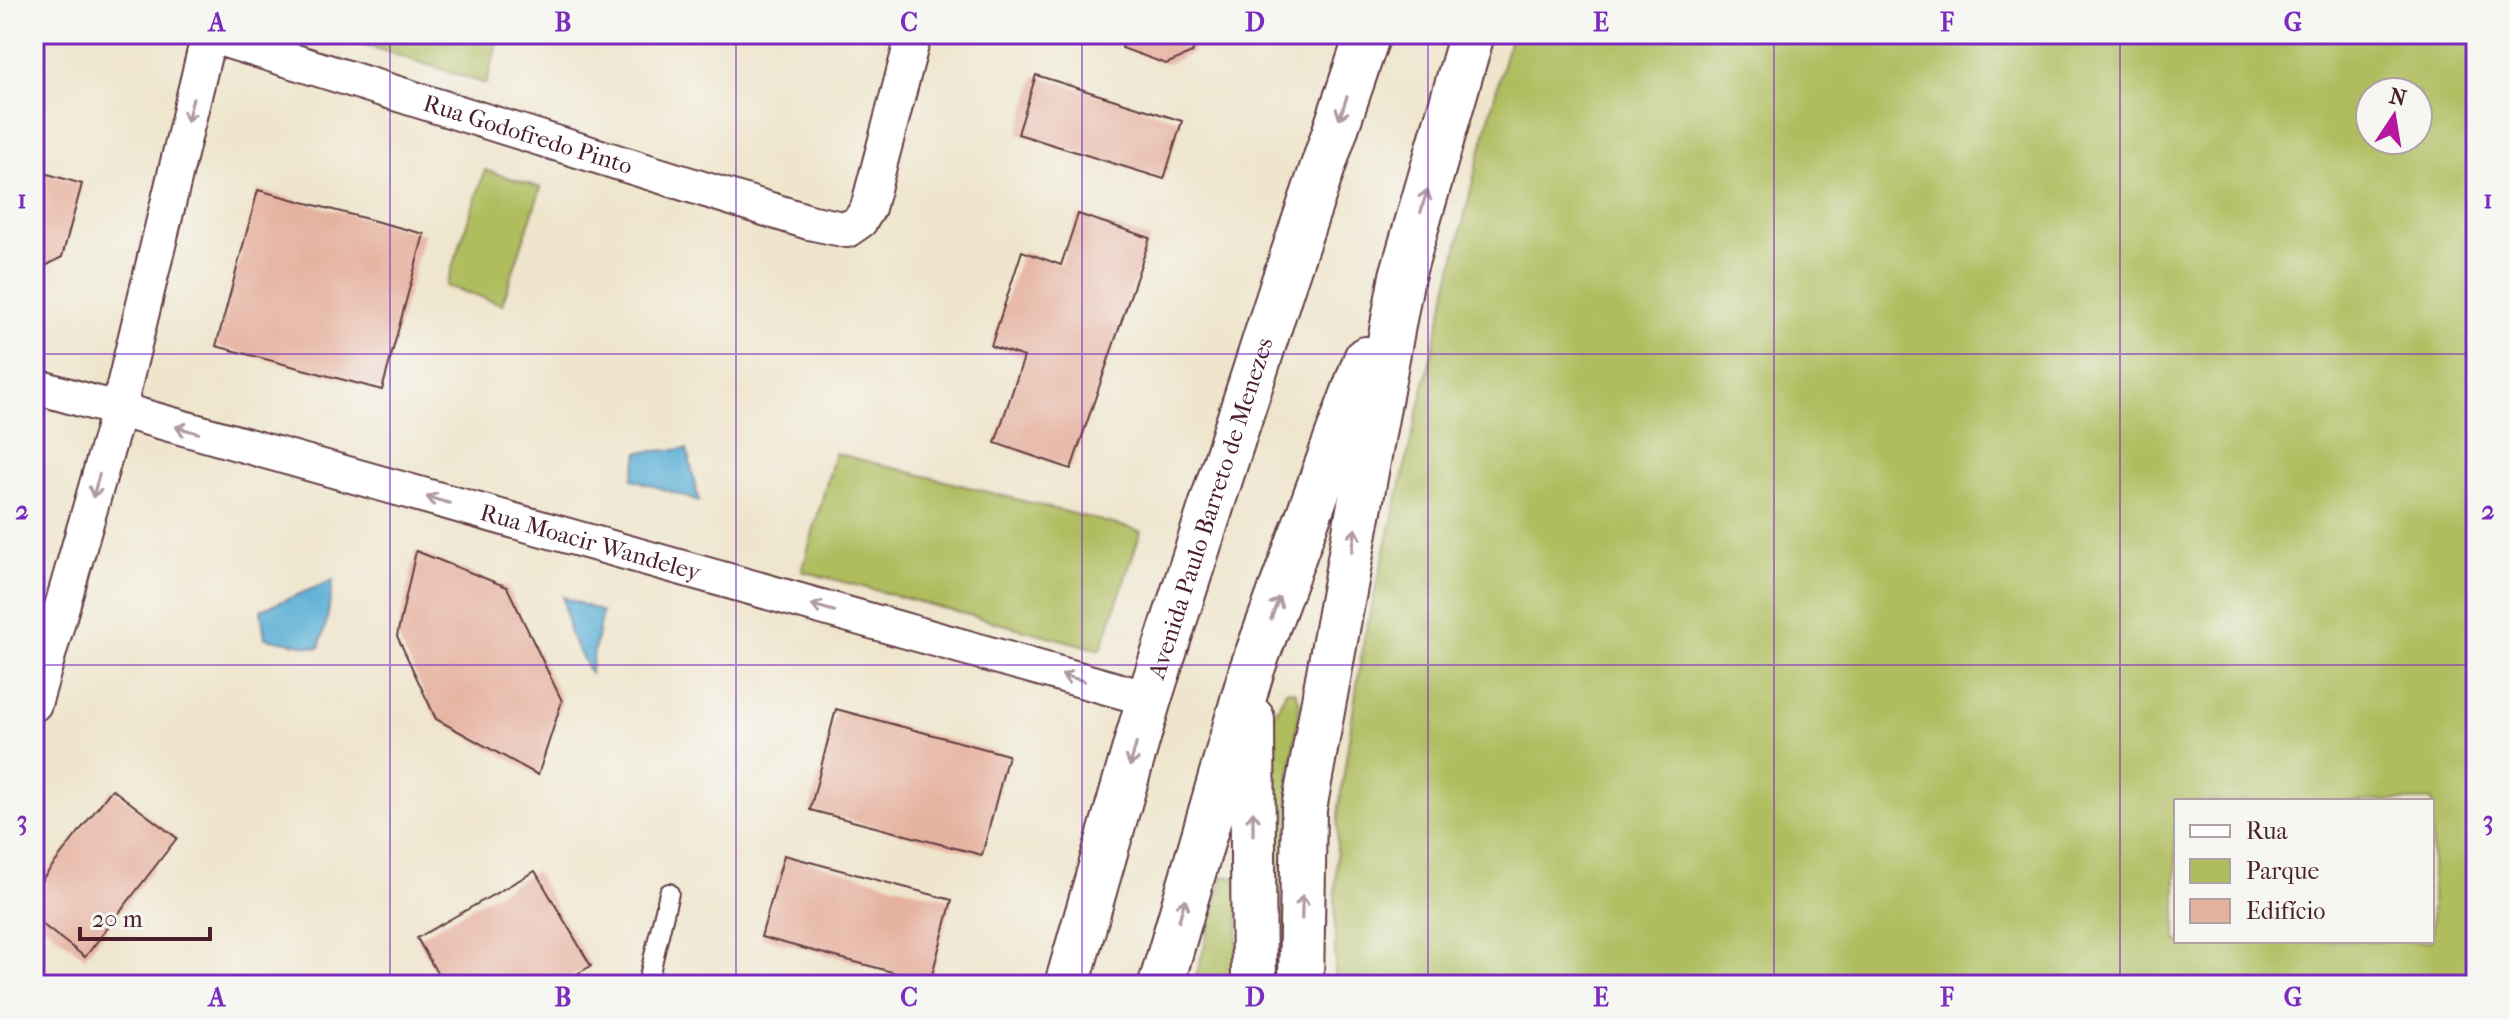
<svg xmlns="http://www.w3.org/2000/svg" width="2510" height="1019" font-family="'IM FELL French Canon',serif">
  <rect width="100%" height="100%" fill="#f6f6f2"/>
  <filter id="ink" filterUnits="userSpaceOnUse"><feTurbulence type="fractalNoise" baseFrequency=".0125" numOctaves="2"/><feDisplacementMap in="SourceGraphic" scale="16" xChannelSelector="R" yChannelSelector="G"/><feConvolveMatrix kernelMatrix="1 2 1 2 8 2 1 2 1" color-interpolation-filters="sRGB"/></filter>
  <filter id="wash" filterUnits="userSpaceOnUse"><feTurbulence type="fractalNoise" baseFrequency=".006" numOctaves="4" result="noise"/><feDisplacementMap in="SourceGraphic" scale="32" xChannelSelector="R" yChannelSelector="G"/><feGaussianBlur stdDeviation="1.8" result="paint"/><feColorMatrix in="noise" values="0 0 0 0 0 0 0 0 0 0 0 0 0 0 0 0 0 1.4 0 .05"/><feComposite in="paint" operator="in"/></filter>
  <g filter="url(#wash)">
    <rect width="100%" height="100%" fill="#efe5cc"/>
    <path fill="#afbd5f" stroke="#7c6e45" stroke-width="2" fill-rule="evenodd" d="M332,34H500L486,84Z
      M1511,34H2476V985H1335V902L1338,813L1364,638L1477,164ZM2418,92V140H2370V92ZM2432,801V941H2176V801Z
      M485,170L541,188L502,304L446,286Z
      M835,453L1141,531L1101,650L802,571Z
      M1286,690L1295,691L1300,703L1289,783L1286,985H1273L1272,721Z
      M1223,876L1240,878L1236,985H1194Z"/>
    <path fill="#59aed5" stroke="#526680" stroke-width="2" d="M687,449L699,501L632,479L639,452Z
      M333,580L327,620L319,648L265,638L261,610Z
      M563,597L602,612L590,673L570,635Z"/>
    <g id="blocks">
      <path fill="#e6b2a0" d="M1127,34H1199L1192,53L1166,64L1122,48Z
        M1036,75L1182,121L1164,179L1018,134Z
        M34,170L82,184L62,257L34,272Z
        M258,190L424,234L382,390L216,346Z
        M1078,214L1150,238L1071,469L995,443L1024,357L991,346L1022,251L1061,265Z
        M416,551L507,587L562,701L538,775L436,719L397,636Z
        M836,709L1008,755L982,855L810,810Z
        M112,789L177,838L85,957L34,918V890Z
        M784,855L952,900L930,982L761,937Z
        M535,871L591,966L557,985H444L417,938Z"/>
    </g>
  </g>
  <g filter="url(#ink)">
    <use href="#blocks" fill-opacity="0" stroke="#633d43" stroke-width="2"/>
    <g fill="none" stroke-linecap="round" stroke-linejoin="round">
      <defs>
        <path id="service" d="M647,985L669,893"/>
        <g id="minor">
          <path id="s1" d="M209,35L809,222L847,230L860,221L868,208L914,34"/>
          <path id="s2" d="M34,386L1149,699"/>
          <path d="M34,704L118,411L209,34"/>
        </g>
        <g id="primary">
          <path d="M1252,719L1254,985"/>
          <path id="s3" d="M1067,985L1149,699L1283,284L1368,34"/>
          <path d="M1161,985L1252,669L1366,359"/>
          <path d="M1301,985L1304,809L1402,276L1472,34"/>
        </g>
      </defs>
      <use href="#service" stroke="#633d43" stroke-width="22"/>
      <use href="#minor" stroke="#633d43" stroke-width="38"/>
      <use href="#primary" stroke="#633d43" stroke-width="48"/>
      <use href="#service" stroke="#fff" stroke-width="18"/>
      <use href="#minor" stroke="#fff" stroke-width="34"/>
      <use href="#primary" stroke="#fff" stroke-width="44"/>
    </g>
    <defs><path id="oneway-shaft" d="M-6 0H5M1.5-3L5.5 0L1.5 3" fill="none" stroke-width="1.6" stroke-linecap="round" stroke-linejoin="round" transform="scale(2)"/></defs>
    <g stroke="#ae9aa0">
      <use href="#oneway-shaft" transform="translate(1343 108) rotate(109)"/>
      <use href="#oneway-shaft" transform="translate(190 110) rotate(104)"/>
      <use href="#oneway-shaft" transform="translate(1424 201) rotate(-74)"/>
      <use href="#oneway-shaft" transform="translate(187 430) rotate(-164)"/>
      <use href="#oneway-shaft" transform="translate(96 486) rotate(106)"/>
      <use href="#oneway-shaft" transform="translate(438 500) rotate(-164)"/>
      <use href="#oneway-shaft" transform="translate(1354 540) rotate(-80)"/>
      <use href="#oneway-shaft" transform="translate(823 608) rotate(-164)"/>
      <use href="#oneway-shaft" transform="translate(1275 608) rotate(-70)"/>
      <use href="#oneway-shaft" transform="translate(1073 678) rotate(-164)"/>
      <use href="#oneway-shaft" transform="translate(1133 755) rotate(106)"/>
      <use href="#oneway-shaft" transform="translate(1253 823) rotate(-90)"/>
      <use href="#oneway-shaft" transform="translate(1302 907) rotate(-89)"/>
      <use href="#oneway-shaft" transform="translate(1182 910) rotate(-74)"/>
    </g>
  </g>
  <path fill="none" stroke="#7b2cbf" stroke-width="2" stroke-opacity="0.55" d="M390,34V985M736,34V985M1082,34V985M1428,34V985M1774,34V985M2120,34V985M34,354H2476M34,665H2476"/>
  <g text-anchor="middle" dominant-baseline="central" stroke-width="7" stroke-linejoin="round" paint-order="stroke">
    <g font-size="24" fill="#4a1f2b" stroke="#f6f6f2">
      <text stroke="none"><textPath href="#s1" startOffset="334">Rua Godofredo Pinto</textPath></text>
      <text stroke="none"><textPath href="#s3" startOffset="498">Avenida Paulo Barreto de Menezes</textPath></text>
      <text stroke="none"><textPath href="#s2" startOffset="578">Rua Moacir Wandeley</textPath></text>
    </g>
  </g>
  <rect width="2510" height="1019" fill="none" stroke="#f6f6f2" stroke-width="88"/>
  <rect x="2174" y="799" width="260" height="144" fill="#f6f6f2" stroke="#b1a0a2" stroke-width="2"/>
  <rect x="2190" y="825" width="40" height="12" fill="#ffffff" stroke="#b1a0a2" stroke-width="2"/>
  <text x="2246" y="839" font-size="24" fill="#4a1f2b">Rua</text>
  <rect x="2190" y="859" width="40" height="24" fill="#afbd5f" stroke="#b1a0a2" stroke-width="2"/>
  <text x="2246" y="879" font-size="24" fill="#4a1f2b">Parque</text>
  <rect x="2190" y="899" width="40" height="24" fill="#e6b2a0" stroke="#b1a0a2" stroke-width="2"/>
  <text x="2246" y="919" font-size="24" fill="#4a1f2b">Edifício</text>
  <g transform="translate(2394 116) rotate(12)"><circle r="38" fill="#f6f6f2" stroke="#b1a0a2" stroke-width="2"/>
  <path d="M0-6L14 30L0 20L-14 30Z" fill="#b5179e"/>
  <text y="-12" font-size="22" font-weight="bold" text-anchor="middle" fill="#4a1f2b">N</text>
  </g>
  <path d="M80 927v12h130v-12" fill="none" stroke="#4a1f2b" stroke-width="4"/>
  <text x="92" y="927" font-size="24" fill="#4a1f2b" stroke="#f6f6f2" stroke-width="6" paint-order="stroke">20 m</text>
  <rect x="44" y="44" width="2422" height="931" fill="none" stroke="#7b2cbf" stroke-width="3"/>
  <g font-size="26" text-anchor="middle" font-weight="bold" fill="#7b2cbf">
    <text x="217" y="31">A</text>
    <text x="563" y="31">B</text>
    <text x="909" y="31">C</text>
    <text x="1255" y="31">D</text>
    <text x="1601" y="31">E</text>
    <text x="1947" y="31">F</text>
    <text x="2293" y="31">G</text>
    <text x="22" y="208">1</text>
    <text x="2488" y="208">1</text>
    <text x="22" y="519">2</text>
    <text x="2488" y="519">2</text>
    <text x="22" y="829">3</text>
    <text x="2488" y="829">3</text>
    <text x="217" y="1006">A</text>
    <text x="563" y="1006">B</text>
    <text x="909" y="1006">C</text>
    <text x="1255" y="1006">D</text>
    <text x="1601" y="1006">E</text>
    <text x="1947" y="1006">F</text>
    <text x="2293" y="1006">G</text>
  </g>
</svg>
